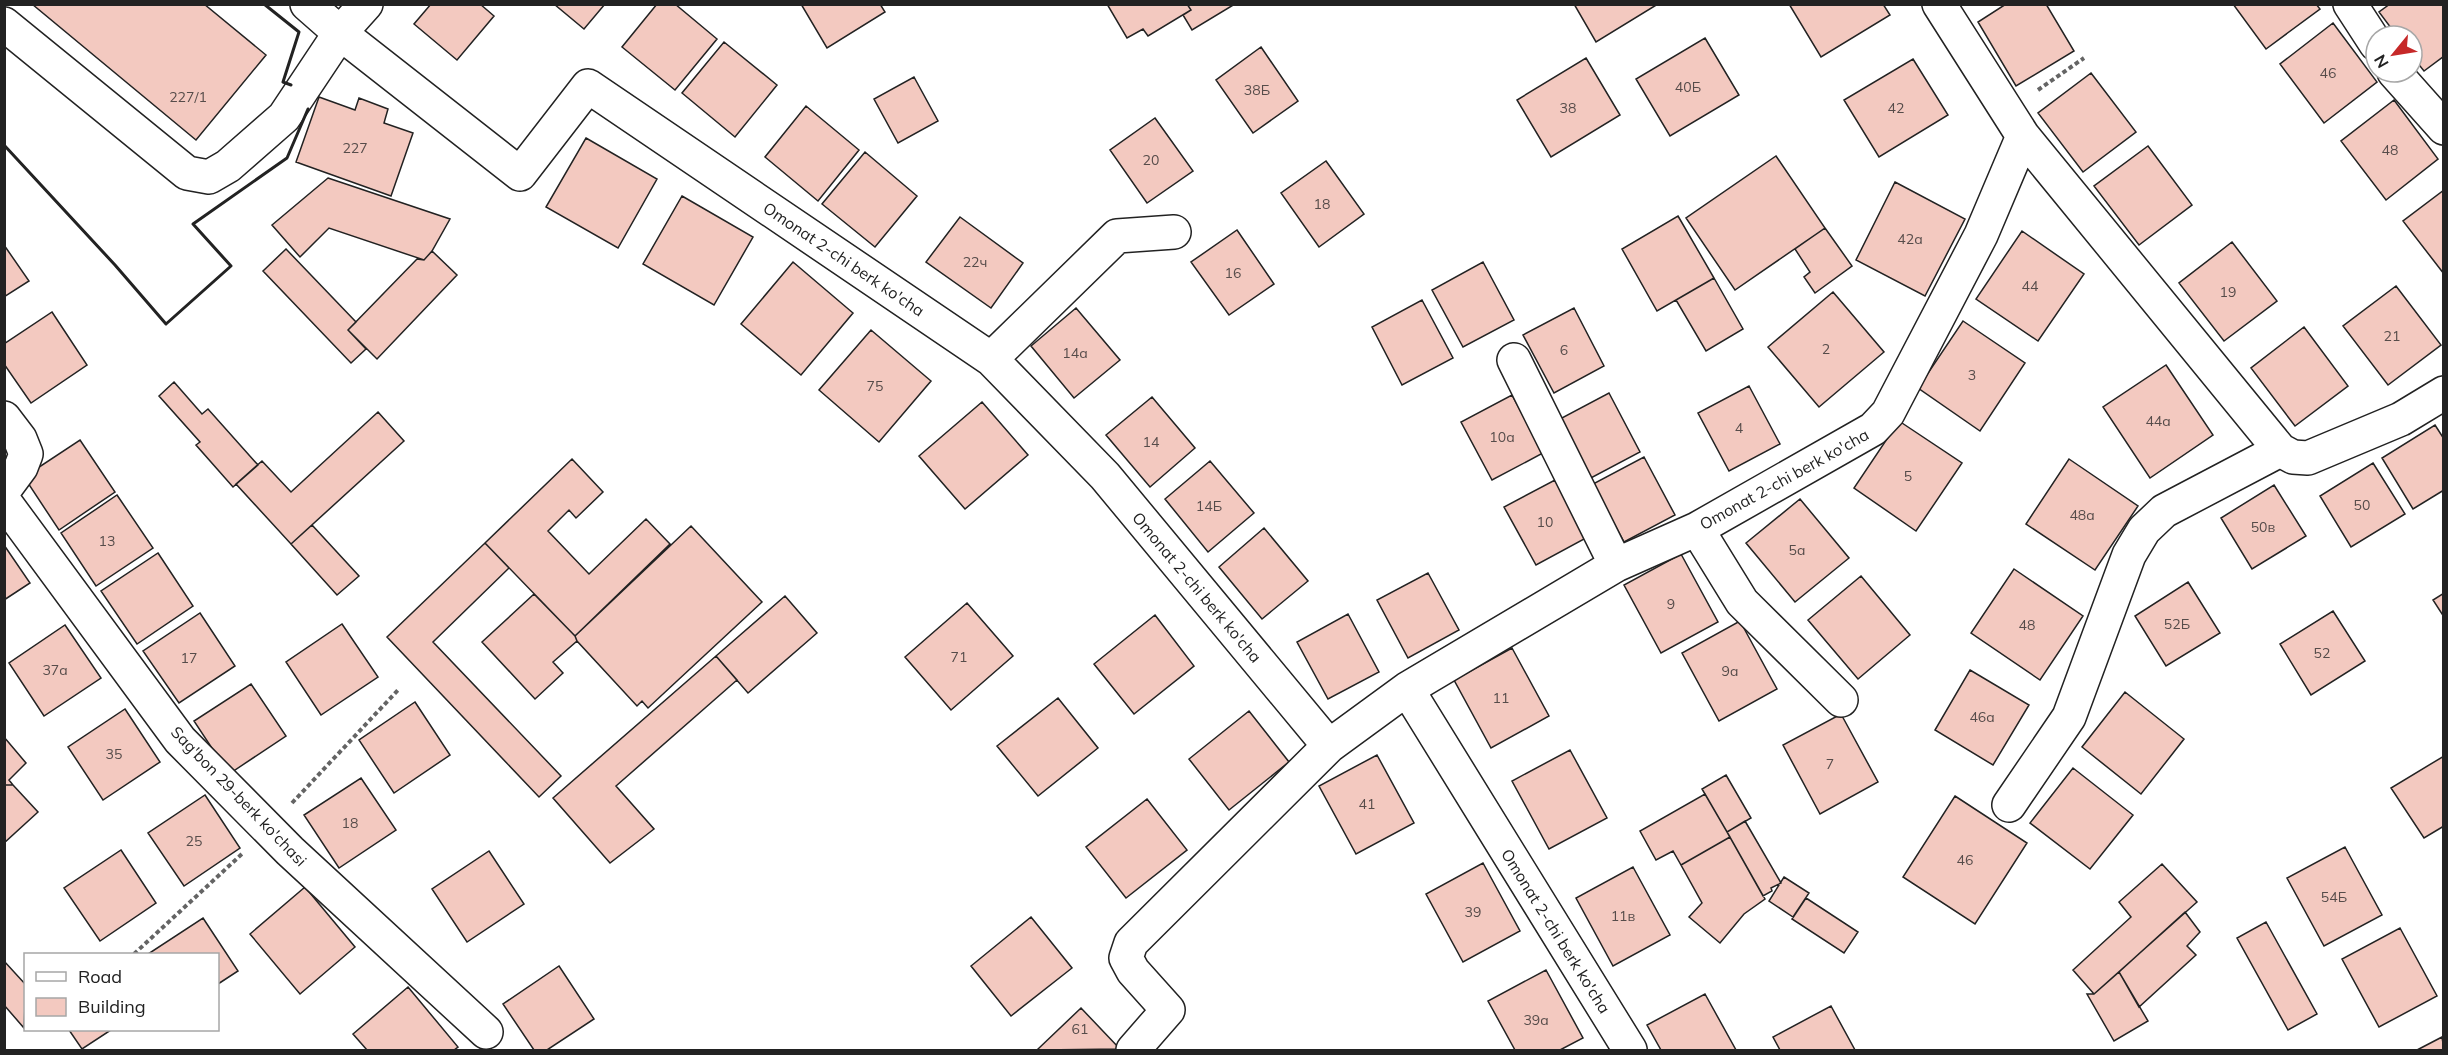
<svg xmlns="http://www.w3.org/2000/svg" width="2448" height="1055" font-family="Mulish,sans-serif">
  <rect width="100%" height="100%" fill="#fff"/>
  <path fill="#f3c9c0" stroke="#222" stroke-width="1.5" d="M32,4H204L266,55L196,140Z
    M431,4H480L494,16L457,60L414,24Z
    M554,4H605L584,29Z
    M657,4H675L717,39L675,90L622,47Z
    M801,4H880L885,12L827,48Z
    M1107,4H1187L1191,10L1148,36L1143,29L1127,38Z
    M1187,4H1235L1192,30L1183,15L1191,10Z
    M1574,4H1658L1596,42Z
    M1789,4H1883L1890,15L1821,57Z
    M2006,4H2046L2074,51L2016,86L1978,22Z
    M2233,4H2316L2320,9L2266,49Z
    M2390,4H2444V56L2424,71L2412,56V36H2397L2379,12Z
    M2333,23L2377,82L2324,123L2280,64Z
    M1705,38L1739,95L1670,136L1636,79Z
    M724,42L777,85L735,137L682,93Z
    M1261,47L1298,101L1253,133L1216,80Z
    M1586,58L1620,115L1551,157L1517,100Z
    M1913,59L1948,115L1879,157L1844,100Z
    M2091,73L2136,132L2083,172L2038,113Z
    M914,77L938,121L898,143L874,99Z
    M319,97L355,110L359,98L388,109L384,123L413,133L391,196L296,162Z
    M2394,100L2438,159L2386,200L2341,141Z
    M806,106L859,150L818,201L765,157Z
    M1155,118L1193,171L1147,203L1110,150Z
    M586,138L657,179L618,248L546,207Z
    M2148,146L2192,205L2139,245L2094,186Z
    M865,152L917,196L875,247L822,204Z
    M1776,156L1825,228L1735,290L1686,218Z
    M1326,161L1364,214L1319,247L1281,193Z
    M328,178L450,219L432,251L424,260L329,228L300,257L272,225Z
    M1895,182L1965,219L1925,296L1856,260Z
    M2444,190V274L2403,221Z
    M682,196L753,237L714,305L643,264Z
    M1678,216L1714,278L1657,311L1622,249Z
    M960,217L1023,263L991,308L926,262Z
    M1825,228L1852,266L1815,293L1804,277L1810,272L1795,249Z
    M1237,230L1274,284L1229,315L1191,262Z
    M2022,231L2084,274L2038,341L1976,299Z
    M2232,242L2277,301L2224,341L2179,283Z
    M4,245L29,281L4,297Z
    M286,249L356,322L348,330L366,349L351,363L263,271Z
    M432,251L457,275L377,359L348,330L417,259L424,260Z
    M793,262L853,313L801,375L741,324Z
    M1483,262L1514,320L1463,347L1432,290Z
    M1714,278L1743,329L1706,351L1676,300Z
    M2396,286L2441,345L2388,385L2343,326Z
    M1833,292L1884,352L1819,407L1768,347Z
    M1422,300L1453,358L1402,385L1372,327Z
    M1076,308L1120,360L1074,398L1031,346Z
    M1574,308L1604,366L1554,393L1523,335Z
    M52,312L87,365L31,403L4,364V344Z
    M1963,321L2025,363L1980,431L1918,388Z
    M2304,327L2348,386L2295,426L2251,368Z
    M871,330L931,381L879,442L819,390Z
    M2166,365L2213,435L2150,478L2103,407Z
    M174,382L202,414L208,409L258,465L233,487L196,445L200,442L159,396Z
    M1749,386L1780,444L1729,471L1698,413Z
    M1609,393L1640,452L1589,479L1558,420Z
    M1512,395L1543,453L1492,480L1461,422Z
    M1152,397L1195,448L1150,487L1106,435Z
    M982,402L1028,455L965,509L919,456Z
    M378,412L404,441L291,544L236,484L262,461L291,492Z
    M1899,421L1962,463L1916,531L1854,488Z
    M2435,425L2444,439V490L2413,509L2382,458Z
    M80,440L115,492L59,530L24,477Z
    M1644,457L1675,515L1624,542L1593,484Z
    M572,459L603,492L576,518L569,510L548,531L589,574L646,519L670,544L575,636L485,543Z
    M2069,459L2138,506L2095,570L2026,524Z
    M1210,461L1254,513L1208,552L1165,499Z
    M2373,463L2405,514L2351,547L2320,496Z
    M1555,480L1586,538L1536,565L1504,507Z
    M2274,485L2306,536L2252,569L2221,518Z
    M117,495L153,548L96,586L61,533Z
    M1800,499L1849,558L1795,602L1746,543Z
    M312,525L359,576L337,595L291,544Z
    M691,526L762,602L648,708L642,701L637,706L577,641L575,636Z
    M1264,528L1308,581L1262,619L1219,567Z
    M485,543L509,568L433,642L561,776L539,797L387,637Z
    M4,545L30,583L4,600Z
    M158,553L193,606L137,644L101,591Z
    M1681,554L1718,622L1661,653L1624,585Z
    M2014,569L2083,616L2040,680L1971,633Z
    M1428,573L1459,630L1408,658L1377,600Z
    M1861,576L1910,635L1858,679L1808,620Z
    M2188,582L2220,633L2166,666L2135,616Z
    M2444,593V617L2433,600Z
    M534,594L575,636L577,641L553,662L563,673L535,699L482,642Z
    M785,596L817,633L748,693L716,656Z
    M967,603L1013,656L951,710L905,657Z
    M2333,611L2365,661L2311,695L2280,644Z
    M200,613L235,666L179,703L143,651Z
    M1348,614L1379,672L1328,699L1297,642Z
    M1155,615L1194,666L1134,714L1094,664Z
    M1740,621L1777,689L1719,721L1682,653Z
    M342,624L378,677L321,715L286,662Z
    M65,625L101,678L44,716L9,663Z
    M1512,648L1549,716L1491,748L1454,680Z
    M716,656L737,680L616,786L654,829L610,863L553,798Z
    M1970,670L2029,705L1993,765L1935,730Z
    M251,684L286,736L229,774L194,721Z
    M2125,692L2184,739L2141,794L2082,747Z
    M1058,698L1098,748L1038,796L997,746Z
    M415,702L450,755L394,793L359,740Z
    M125,709L160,762L103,800L68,747Z
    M1249,711L1289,762L1229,810L1189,759Z
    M1841,714L1878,782L1820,814L1783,745Z
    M4,737L26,763L9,780L13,785H4Z
    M1570,750L1607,818L1549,849L1512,781Z
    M1377,755L1414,823L1356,854L1319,786Z
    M2444,756V826L2424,838L2391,788Z
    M2073,768L2133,815L2090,869L2030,823Z
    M1726,775L1751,818L1727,832L1702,789Z
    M361,778L396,830L339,868L304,815Z
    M4,785H13L38,812L4,843Z
    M1705,794L1730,837L1681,865L1673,851L1656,860L1640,831Z
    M205,795L240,848L184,886L148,833Z
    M1955,796L2027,843L1975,924L1903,877Z
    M1147,799L1187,850L1126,898L1086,847Z
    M1745,821L1781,883L1771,888L1772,891L1763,896L1727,832Z
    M1730,837L1765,899L1744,914L1720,943L1689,917L1702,903L1681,865Z
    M2345,847L2382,915L2324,946L2287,878Z
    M121,850L156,903L100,941L64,888Z
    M489,851L524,904L467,942L432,889Z
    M1483,863L1520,931L1463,962L1426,894Z
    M2162,864L2197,902L2094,994L2073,970L2131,917L2119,902Z
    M1633,867L1670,935L1613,966L1576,898Z
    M1784,877L1809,893L1793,917L1769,901Z
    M305,887L355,947L300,994L250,934Z
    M1806,898L1858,932L1844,953L1792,919Z
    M2185,912L2200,932L2187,946L2196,955L2139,1007L2119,972Z
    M1031,917L1072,968L1011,1016L971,966Z
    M203,918L238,971L218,984V954H148Z
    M2266,922L2317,1014L2288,1030L2237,938Z
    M2400,928L2437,996L2379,1027L2342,959Z
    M4,961L26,985L24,1028L4,1005Z
    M559,966L594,1019L547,1050H534L503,1004Z
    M1546,970L1583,1038L1560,1050H1515L1488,1001Z
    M2119,972L2148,1021L2114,1041L2087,994H2094Z
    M408,987L458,1047L454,1050H367L353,1034Z
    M1705,994L1736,1050H1661L1647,1025Z
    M1831,1006L1855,1050H1780L1773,1037Z
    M1081,1008L1120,1049L1040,1050L1038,1049Z
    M69,1030H111L82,1049Z
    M2442,1037L2444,1050H2417Z"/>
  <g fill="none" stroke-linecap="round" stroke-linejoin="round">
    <defs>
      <path id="minor" d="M307,4L340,33L520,174L588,86L991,359L1105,476L1329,746
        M1939,4L2023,136L2280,450L2293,457L2308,458L2401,419L2444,393
        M2350,4L2376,44
        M4,24L187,173L209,177L228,166L284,117L340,33L366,4
        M2394,72L2444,128
        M991,359L1117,236L1174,232
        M1514,360L1616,565
        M4,418L20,439L26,454L21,467L4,490
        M4,501L180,740L290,851L486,1032
        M1697,529L1742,602L1841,700
        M1407,689L1630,1050
        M2009,805L2069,717L2129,555L2144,530L2164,511L2280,450
        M1133,1050L1168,1010L1133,971L1126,958L1131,943L1329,746L1407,689L1616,565L1697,529L1873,429L1888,413L1981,235L2023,136"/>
    </defs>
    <use href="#minor" stroke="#222" stroke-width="36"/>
    <path stroke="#646464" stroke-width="4" stroke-dasharray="4.5 3" stroke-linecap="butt" d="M2038,90L2084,58
      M292,803L398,690
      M134,954L243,853"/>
    <use href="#minor" stroke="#fff" stroke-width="33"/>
    <path stroke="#222" stroke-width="3" d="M264,4L299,32L283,82L291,85
      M4,145L115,265L166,324L231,266L193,224L287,158L308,109"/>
  </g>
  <g text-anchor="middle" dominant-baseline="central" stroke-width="4.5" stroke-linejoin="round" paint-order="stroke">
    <g font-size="14" fill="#564c4a">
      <text x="2328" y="73">46</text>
      <text x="1688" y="87">40Б</text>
      <text x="1257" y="90">38Б</text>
      <text x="188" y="97">227/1</text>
      <text x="1568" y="108">38</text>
      <text x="1896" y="108">42</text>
      <text x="355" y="148">227</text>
      <text x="2390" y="150">48</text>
      <text x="1151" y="160">20</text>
      <text x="1322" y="204">18</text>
      <text x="1910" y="239">42а</text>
      <text x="975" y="262">22ч</text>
      <text x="1233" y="273">16</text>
      <text x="2030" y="286">44</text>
      <text x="2228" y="292">19</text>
      <text x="2392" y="336">21</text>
      <text x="1826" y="349">2</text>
      <text x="1564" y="350">6</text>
      <text x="1075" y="353">14а</text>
      <text x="1972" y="375">3</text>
      <text x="875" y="386">75</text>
      <text x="2158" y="421">44a</text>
      <text x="1739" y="428">4</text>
      <text x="1502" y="437">10а</text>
      <text x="1151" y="442">14</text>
      <text x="1908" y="476">5</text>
      <text x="2362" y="505">50</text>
      <text x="1209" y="506">14Б</text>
      <text x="2082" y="515">48a</text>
      <text x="1545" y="522">10</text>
      <text x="2263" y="527">50в</text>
      <text x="107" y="541">13</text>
      <text x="1797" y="550">5a</text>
      <text x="1671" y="604">9</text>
      <text x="2177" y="624">52Б</text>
      <text x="2027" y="625">48</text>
      <text x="2322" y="653">52</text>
      <text x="959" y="657">71</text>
      <text x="189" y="658">17</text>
      <text x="55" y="670">37a</text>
      <text x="1730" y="671">9a</text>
      <text x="1501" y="698">11</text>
      <text x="1982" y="717">46a</text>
      <text x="114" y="754">35</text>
      <text x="1830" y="764">7</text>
      <text x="1367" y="804">41</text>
      <text x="350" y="823">18</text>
      <text x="194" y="841">25</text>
      <text x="1965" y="860">46</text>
      <text x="2334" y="897">54Б</text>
      <text x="1473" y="912">39</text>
      <text x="1623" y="916">11в</text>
      <text x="1536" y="1020">39a</text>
      <text x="1080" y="1029">61</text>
    </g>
    <g font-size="16" fill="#222" stroke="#fff">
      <text transform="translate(844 259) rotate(34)">Omonat 2-chi berk ko'cha</text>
      <text transform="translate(1784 479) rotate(-29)">Omonat 2-chi berk ko'cha</text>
      <text transform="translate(1197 587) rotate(50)">Omonat 2-chi berk ko'cha</text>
      <text transform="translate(239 796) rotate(46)">Sag'bon 29-berk ko'chasi</text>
      <text transform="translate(1556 931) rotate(58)">Omonat 2-chi berk ko'cha</text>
    </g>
  </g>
  <rect width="2448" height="1055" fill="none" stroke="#222222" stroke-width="12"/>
  <rect x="24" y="953" width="195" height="78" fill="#ffffff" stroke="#a7a7a7" stroke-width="1.5"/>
  <rect x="36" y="972" width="30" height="9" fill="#ffffff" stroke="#a7a7a7" stroke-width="1.5"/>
  <text x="78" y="983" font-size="18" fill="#222222">Road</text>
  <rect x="36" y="998" width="30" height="18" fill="#f3c9c0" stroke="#a7a7a7" stroke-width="1.5"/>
  <text x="78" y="1013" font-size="18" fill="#222222">Building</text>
  <g transform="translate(2394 54) rotate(240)"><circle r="28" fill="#ffffff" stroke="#a7a7a7" stroke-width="1.5"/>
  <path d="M0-4.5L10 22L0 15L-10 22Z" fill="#c62828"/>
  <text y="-9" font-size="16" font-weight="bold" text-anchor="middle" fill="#222222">N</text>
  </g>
</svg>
